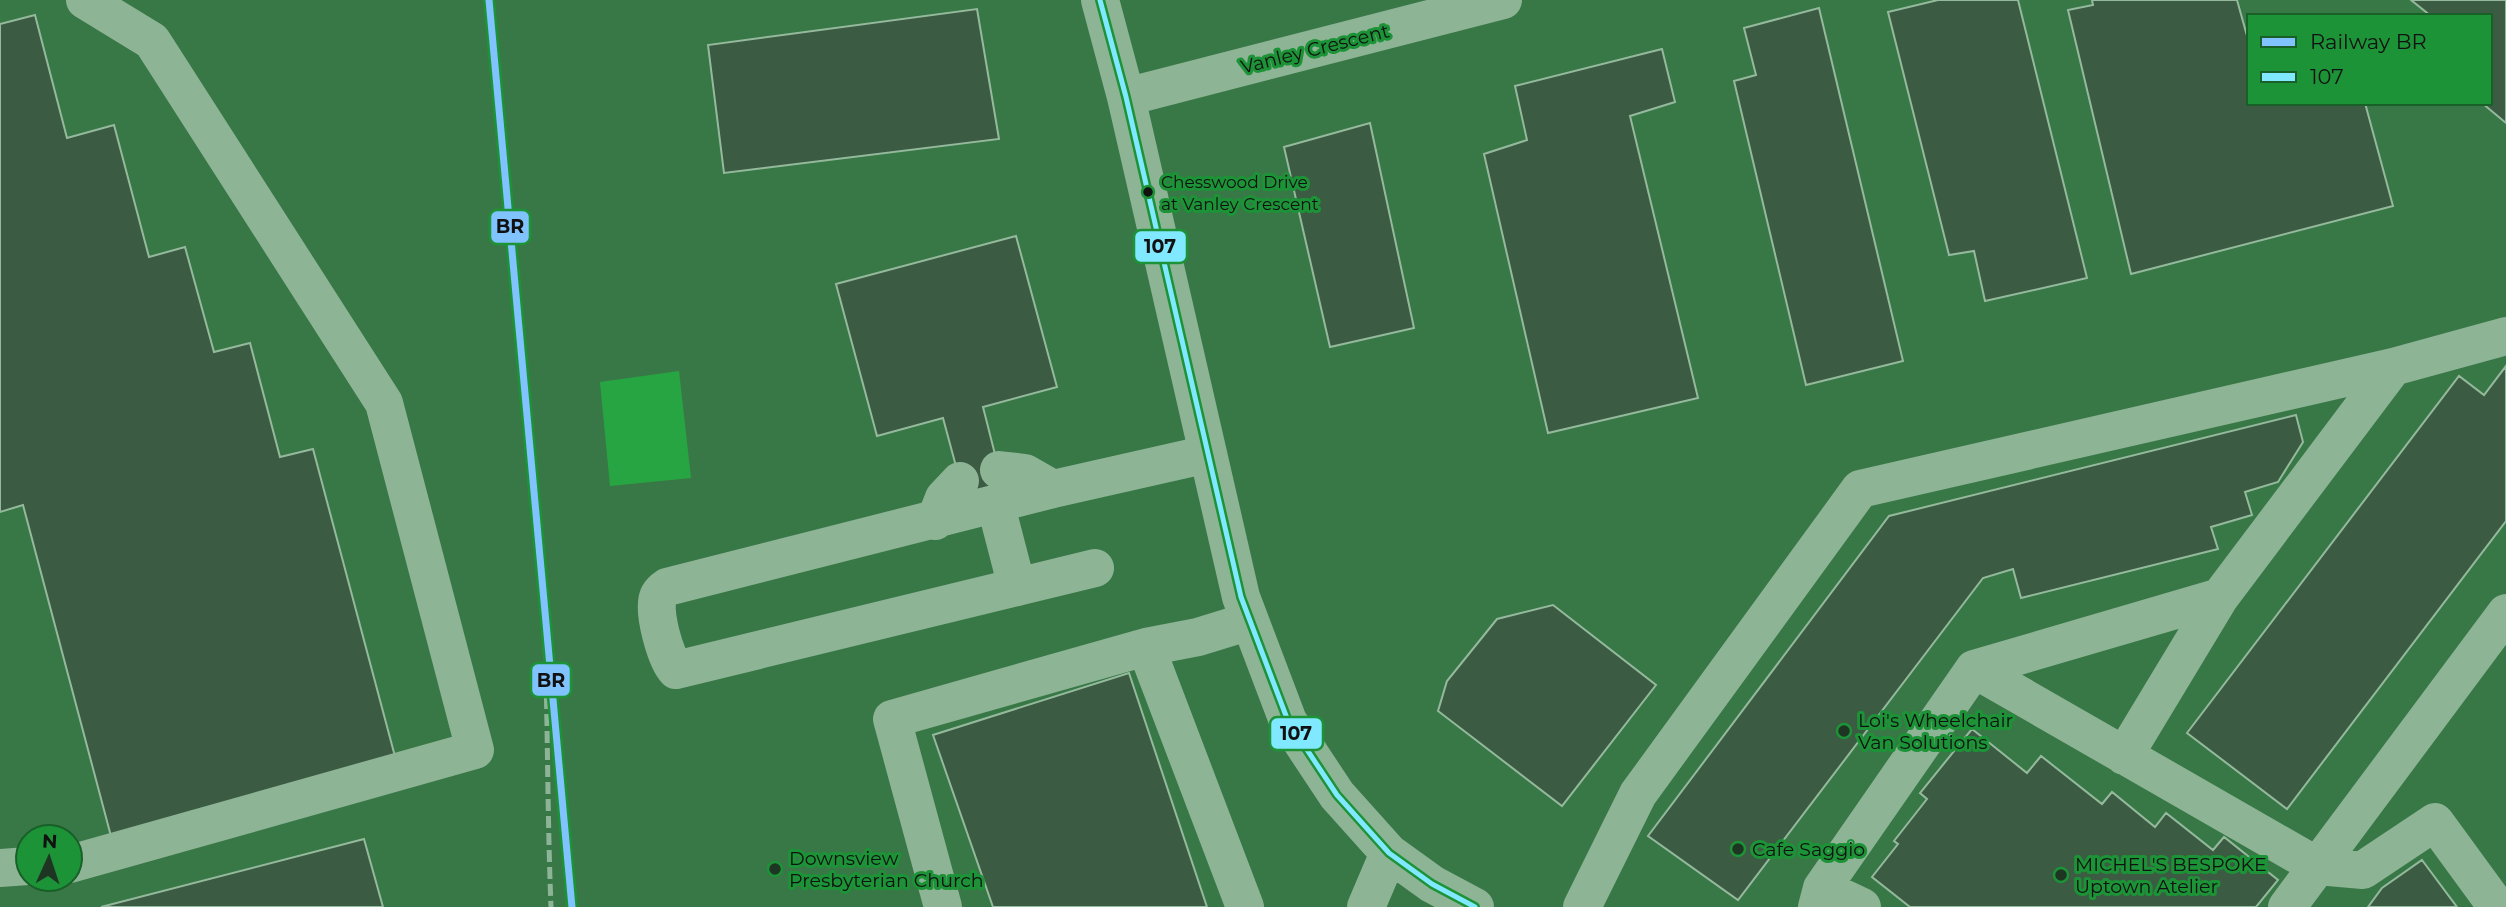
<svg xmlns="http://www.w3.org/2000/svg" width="2506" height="907" font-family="Montserrat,sans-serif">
  <rect width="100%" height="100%" fill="#387846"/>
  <path fill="#28a543" d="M679,371L691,478L610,486L600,382Z"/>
  <path fill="#3b5c42" stroke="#95b99d" stroke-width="2" d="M1938,0H2018L2087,278L1985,301L1974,251L1949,255L1888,12Z
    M2092,0H2237L2249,43V103H2365L2393,206L2131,274L2068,10L2093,5Z
    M2411,0H2506V123L2482,103H2490V16H2431Z
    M1819,8L1903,361L1806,385L1734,81L1756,75L1744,28Z
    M977,9L999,139L724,173L708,45Z
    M35,15L67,138L114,125L149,257L185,247L214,352L250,343L280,457L313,449L397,764L112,840L23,505L0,512V24Z
    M1662,49L1675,102L1630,116L1698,398L1548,433L1484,154L1527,140L1515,86Z
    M1370,123L1414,328L1330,347L1284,147Z
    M1016,236L1057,387L983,407L1003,486L964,496L943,418L877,436L836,284Z
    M2506,366V521L2287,809L2187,733L2459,376L2484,395Z
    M2296,415L2303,442L2278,482L2245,492L2252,515L2211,527L2218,549L2021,598L2013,569L1983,578L1738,900L1648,836L1889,516Z
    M1553,605L1656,685L1562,806L1438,711L1447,681L1497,619Z
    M1129,673L1207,907H993L933,735Z
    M1972,729L2027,773L2041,756L2102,804L2112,792L2155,827L2166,813L2213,850L2224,837L2278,880L2256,907H1910L1872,877L1898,844L1894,841L1927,799L1920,793Z
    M364,839L383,907H101Z
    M2422,860L2457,907H2368L2382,888Z"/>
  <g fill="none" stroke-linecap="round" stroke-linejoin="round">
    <path stroke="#8eb496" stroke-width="38" d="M1100,0L1126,97L1241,597L1288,721L1337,795L1389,853L1432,884L1475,907
      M1126,97L1503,0
      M999,470L1025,473L1053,489
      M996,506L1017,587
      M935,521L944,498L960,481
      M1095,568L676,670C666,660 651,608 659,595C661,591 664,589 667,587L1053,489L1208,454
      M1146,647L1245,907
      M1974,669L2317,866L2363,870L2435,822L2497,907
      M2124,756L2220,597
      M70,864L475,750L384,403L152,41L85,0
      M0,868L28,866
      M1822,888L1974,669L2220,597L2393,367L2506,336
      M943,907L892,719L1146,647L1198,637L1250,621
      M1366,907L1389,853
      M1582,907L1638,794L1860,489L2393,367
      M1817,907L1822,888L1862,907
      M2287,907L2506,613"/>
    <path stroke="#8db496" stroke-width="5" stroke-dasharray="12 5" stroke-linecap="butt" d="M544,612C548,710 547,809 551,907"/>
    <defs>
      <path id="bus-1" d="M1100,0L1126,97L1241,597L1288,721L1337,795L1389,853L1432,884L1475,907"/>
    </defs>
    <use href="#bus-1" stroke="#1d9337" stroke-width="10"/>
    <use href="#bus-1" stroke="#80e8ff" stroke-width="5"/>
    <defs>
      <path id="rail-1" d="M489,0L572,907"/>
    </defs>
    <use href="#rail-1" stroke="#1d9337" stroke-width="12"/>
    <use href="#rail-1" stroke="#80c3ff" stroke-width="7"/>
  </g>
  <circle fill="#111" stroke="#1d9337" stroke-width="2.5" cx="1148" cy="192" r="6"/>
  <g fill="#1f3524" stroke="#1d9337" stroke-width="2.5">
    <circle cx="1844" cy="731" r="7"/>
    <circle cx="1738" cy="849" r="7"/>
    <circle cx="775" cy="869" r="7"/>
    <circle cx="2061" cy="875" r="7"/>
  </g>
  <g text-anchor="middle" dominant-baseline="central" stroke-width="6" stroke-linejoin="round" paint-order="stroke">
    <g font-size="17" fill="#111" stroke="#1d9337" text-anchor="start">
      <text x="1161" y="182">Chesswood Drive<tspan x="1161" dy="22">at Vanley Crescent</tspan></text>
    </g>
    <g font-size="19" fill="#111" stroke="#1d9337">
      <text transform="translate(1315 49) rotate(-14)">Vanley Crescent</text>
    </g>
    <g font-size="19" fill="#111" stroke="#1d9337" text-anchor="start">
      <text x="1858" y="720">Loi's Wheelchair<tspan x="1858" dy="22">Van Solutions</tspan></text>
      <text x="1752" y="849">Cafe Saggio</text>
      <text x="789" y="858">Downsview<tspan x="789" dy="22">Presbyterian Church</tspan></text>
      <text x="2075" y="864">MICHEL'S BESPOKE<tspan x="2075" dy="22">Uptown Atelier</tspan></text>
    </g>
  </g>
  <g stroke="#1d9337" stroke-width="2.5">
    <rect x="490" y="210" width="40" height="34" rx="7" fill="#80c3ff"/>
    <rect x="1134" y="230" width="53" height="33" rx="7" fill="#80e8ff"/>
    <rect x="531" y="663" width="40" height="34" rx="7" fill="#80c3ff"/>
    <rect x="1270" y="717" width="53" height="33" rx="7" fill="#80e8ff"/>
  </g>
  <g font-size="19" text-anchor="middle" font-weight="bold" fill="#111">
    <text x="510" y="233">BR</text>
    <text x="1160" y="253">107</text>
    <text x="551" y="687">BR</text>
    <text x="1296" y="740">107</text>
  </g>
  <rect x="2247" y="14" width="245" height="91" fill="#1d9337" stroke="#185f28" stroke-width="2"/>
  <rect x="2261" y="37" width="35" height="10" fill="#80c3ff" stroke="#185f28" stroke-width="2"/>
  <text x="2310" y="49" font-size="21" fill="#111111">Railway BR</text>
  <rect x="2261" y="72" width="35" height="10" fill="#80e8ff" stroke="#185f28" stroke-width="2"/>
  <text x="2310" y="84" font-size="21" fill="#111111">107</text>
  <g transform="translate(49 858) rotate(3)"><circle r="33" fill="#1d9337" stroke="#185f28" stroke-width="2"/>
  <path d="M0-5L12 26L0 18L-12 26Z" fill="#1f3524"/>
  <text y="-10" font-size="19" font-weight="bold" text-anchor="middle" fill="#111111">N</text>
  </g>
</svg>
